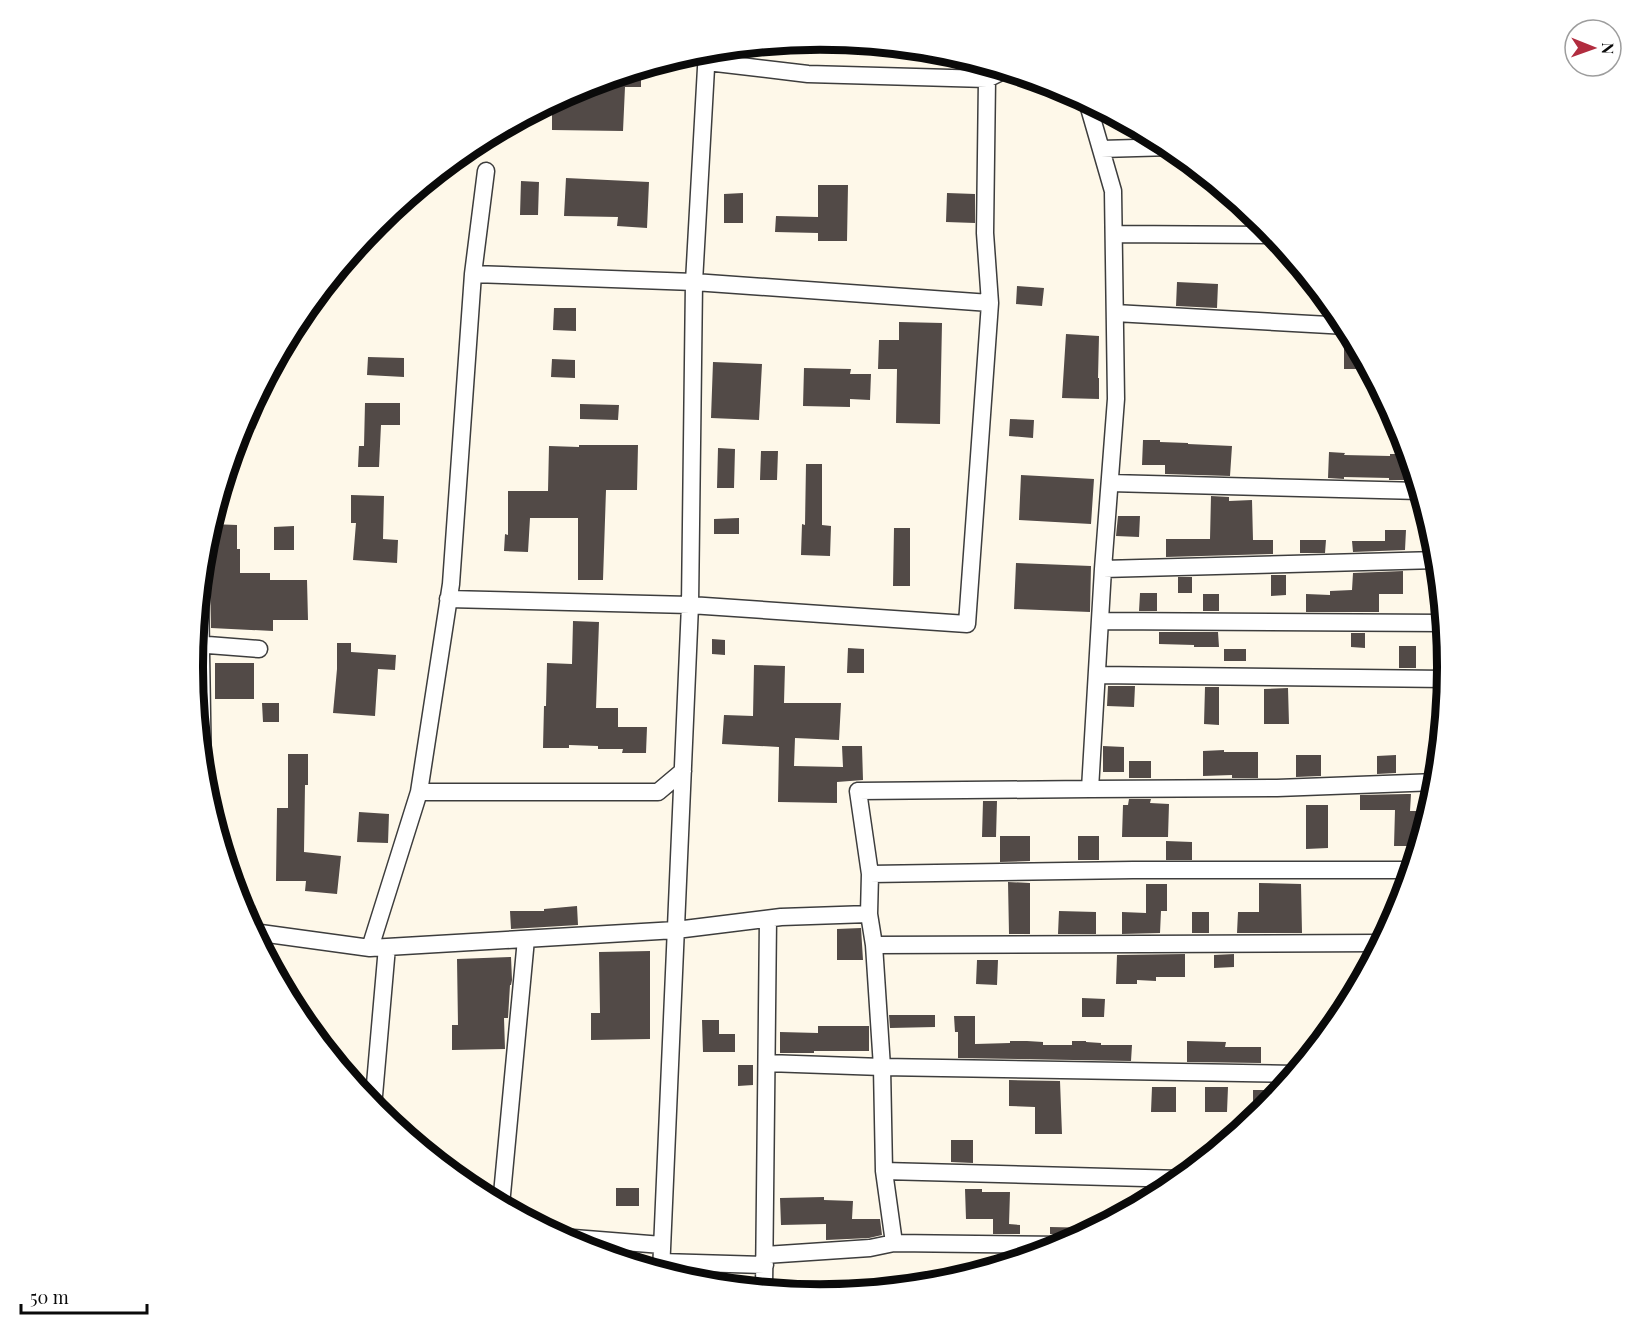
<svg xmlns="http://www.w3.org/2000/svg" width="1641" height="1334" font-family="'Playfair Display',serif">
  <rect width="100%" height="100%" fill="#fef8e9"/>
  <path fill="#524a47" d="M641,68V87H625L623,131L552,130V102L580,87Z
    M566,178L649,182L647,228L617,226L618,217L564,216Z
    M521,181L539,182L538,215H520Z
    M818,185H848L847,241H818V233L775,232L776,216L818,217Z
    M743,193V223H724V194Z
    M947,193L975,194V223L946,222Z
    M1177,282L1218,284L1217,308L1176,306Z
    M1017,286L1044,288L1042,306L1016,304Z
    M554,308H576V331L553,330Z
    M899,322L942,323L940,424L896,423L897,369H878L879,340H899Z
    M1066,334L1099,336L1098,378H1099V399L1062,398Z
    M1352,335L1363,356L1370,369H1344V336Z
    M368,357L404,358V377L367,375Z
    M552,359L575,360V378L551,377Z
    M713,362L762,364L759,420L711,418Z
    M804,368L851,369L850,374H871L870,400L850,399V407L803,406Z
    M365,403H400V425H381L379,467H358L359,446H364Z
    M580,404L619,405L618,420L580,419Z
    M1010,419L1034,420L1033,438L1009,436Z
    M1143,440H1160V442L1188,443V444L1232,446L1230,476L1165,474V465H1142Z
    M579,445H638L637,490H606L603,580H578V518H530L528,552L504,551L505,534L508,535V491H548L549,446L579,447Z
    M718,448L735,449L734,488H717Z
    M761,451H778L777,480H760Z
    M1329,452L1345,453L1344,455L1390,456V454H1409L1417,480H1389V478L1344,477V479L1328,478Z
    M806,464H822V525L831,526L830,556L801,555L802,524L805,525Z
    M1021,475L1094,479L1091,524L1019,520Z
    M351,495L384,496L383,539L398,540L397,563L353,560L356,523H351Z
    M1211,496L1229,497V501L1252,500L1253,540H1273V554L1166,557V539H1210Z
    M1118,516H1140L1139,537L1116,536Z
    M739,518V534H714V519Z
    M211,524L237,525V549H240V573H270V580H307L308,620H273V631L211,628L209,543H205Z
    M294,526V550H274V527Z
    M894,528H910V586H893Z
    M1385,530H1406L1405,550L1353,552L1352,541H1385Z
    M1300,540H1326L1325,553H1300Z
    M1016,563L1091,566L1090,612L1014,609Z
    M1403,571V594H1379V612H1306V594L1330,595V591L1352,590L1353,573Z
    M1271,575H1286V595L1271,596Z
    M1178,577H1192V593H1178Z
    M1140,593H1157V611H1139Z
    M1203,594H1219V611H1203Z
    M573,621L599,622L596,708H618V727H647L646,753H622L623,749H598V746L569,745V748H543L544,706H546L547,663L572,664Z
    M1159,632H1218L1219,647H1194V645L1159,644Z
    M1351,633H1365V648L1351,647Z
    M712,639L725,640V655L712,654Z
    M337,643H351V652L396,655L395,670L378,669L375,716L333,713L337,669Z
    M1399,646H1416V668H1399Z
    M848,648L864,649V673H847Z
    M1224,649H1246V661H1224Z
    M215,663H254V699H215Z
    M754,665L785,666L784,703H841L839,740L795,738L794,766L843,767L842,746H862L863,780L837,782V803L778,802L779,747L722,744L724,715L753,716Z
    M1108,686H1135L1134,707L1107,706Z
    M1205,687H1219V725L1204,724Z
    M1288,688L1289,724H1264V689Z
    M262,703H279V722H263Z
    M1103,746L1124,747V772H1103Z
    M1224,750V752H1258V778H1232V775L1203,776V751Z
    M288,754H308V785H305L304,852L341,856L337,894L305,891L306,881H276L277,808H288Z
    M1296,755H1321V776L1296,777Z
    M1396,755V773L1377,774V756Z
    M1129,761H1151V778H1129Z
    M1407,794H1411L1410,811H1418L1417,846H1394L1395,810H1360V795Z
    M1129,799H1151L1150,803L1169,804L1168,837H1122L1123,805H1128Z
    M983,801H997L996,837H982Z
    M1306,805H1328V848L1306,849Z
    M359,812L389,814L388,843L357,842Z
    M1000,836H1030V861L1000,862Z
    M1078,836H1099V860H1078Z
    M1166,841L1192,842V860H1166Z
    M1008,882L1030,883V934H1009Z
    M1259,883L1301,884L1302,933H1237L1238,912H1259Z
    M1146,884H1167V911H1161L1160,933L1122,934V912L1146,913Z
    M577,906L578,925L511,929L510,911H544V909Z
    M1059,911L1096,912V934H1058Z
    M1192,912H1209V933H1192Z
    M861,928L863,960H837V929Z
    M650,951V1039L591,1040V1013H600L599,952Z
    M1185,954V977H1156V981L1137,980V984H1116L1117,955Z
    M1234,954V967L1214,968V955Z
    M511,957L512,980L511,985H510L508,1018H504L505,1049L452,1050V1025H458L457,959Z
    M977,960H998L997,985L976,984Z
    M1082,998L1105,999L1104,1017H1082Z
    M889,1015H935V1027L890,1028Z
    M954,1016H975V1044L1010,1043V1041H1027L1043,1042V1045H1072V1041H1086V1042L1101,1043V1045H1132L1131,1061L958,1058V1032H955Z
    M702,1020H719V1034H735V1052H703Z
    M818,1026H869V1051H814V1053H780V1032L818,1033Z
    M1187,1041L1226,1042L1225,1047H1261V1063L1187,1062Z
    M738,1065H753V1085L738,1086Z
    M1009,1080L1060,1081L1062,1134H1035V1107L1009,1106Z
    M1152,1087H1176V1112H1151Z
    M1205,1087H1228L1227,1112H1205Z
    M1253,1090H1271V1104L1264,1111L1253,1121Z
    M951,1140H973V1163L951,1162Z
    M616,1188H639V1206H616Z
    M965,1189H982V1192H1010L1009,1224L1020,1225V1234H993V1219H966Z
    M824,1197V1200L853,1201L852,1219H880L882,1235L869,1238L826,1240V1224L781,1225L780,1198Z
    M1050,1227L1097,1228L1074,1240L1071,1236L1066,1235L1050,1234Z"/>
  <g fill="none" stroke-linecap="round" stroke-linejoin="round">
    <defs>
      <path id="minor" d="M707,62L808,74L987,79L1001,72L1008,71
        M987,79L985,233L990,303
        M1101,149L1172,147
        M1114,234L1274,235
        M473,274L694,282L990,303L967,624L690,605L661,1272
        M1115,313L1347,326
        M1110,483L1420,491
        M1103,569L1438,560
        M200,591L203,774
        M448,599L690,605L694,282L707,50
        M1100,621L1444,623
        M195,644L259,649
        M1097,675L1447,679
        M1090,789L1277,788L1437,782
        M419,792H658L683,771
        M870,874L1133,870H1412
        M253,932L370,948L676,930L781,917L869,914
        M874,945L1381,943
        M370,948L419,792L451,584L473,274L486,171
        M767,1063L882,1067L1295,1074
        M373,1107L387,947
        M884,1171L1182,1179
        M501,1205L526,939
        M561,1237L662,1245
        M1065,1245L894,1243L884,1171L882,1067L874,945L869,914L870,874L858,791L1090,789L1103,569L1116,399L1113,191L1087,101
        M765,1255L870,1248L894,1243
        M661,1262L765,1265
        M764,1289L768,919"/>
    </defs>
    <use href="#minor" stroke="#3d3d3d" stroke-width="19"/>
    <use href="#minor" stroke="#fff" stroke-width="16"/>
  </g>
  <path d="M0 0H1641V1334H0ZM203 667a617 617 0 1 1 1234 0a617 617 0 1 1-1234 0Z" fill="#fff" fill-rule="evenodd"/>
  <path fill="none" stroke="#0a0a0a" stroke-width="8" d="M203 667a617 617 0 1 1 1234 0a617 617 0 1 1-1234 0Z"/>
  <g transform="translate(1593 48) rotate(91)"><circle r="28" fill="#ffffff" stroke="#9d9d9d" stroke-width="1.5"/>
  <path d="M0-4.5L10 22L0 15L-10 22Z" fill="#b12c3f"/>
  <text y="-9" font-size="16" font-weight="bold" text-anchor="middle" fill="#0a0a0a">N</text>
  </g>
  <path d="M21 1304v9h126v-9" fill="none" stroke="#0a0a0a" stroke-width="3"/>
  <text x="30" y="1304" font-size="18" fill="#0a0a0a" stroke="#ffffff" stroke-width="4.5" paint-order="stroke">50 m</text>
</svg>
